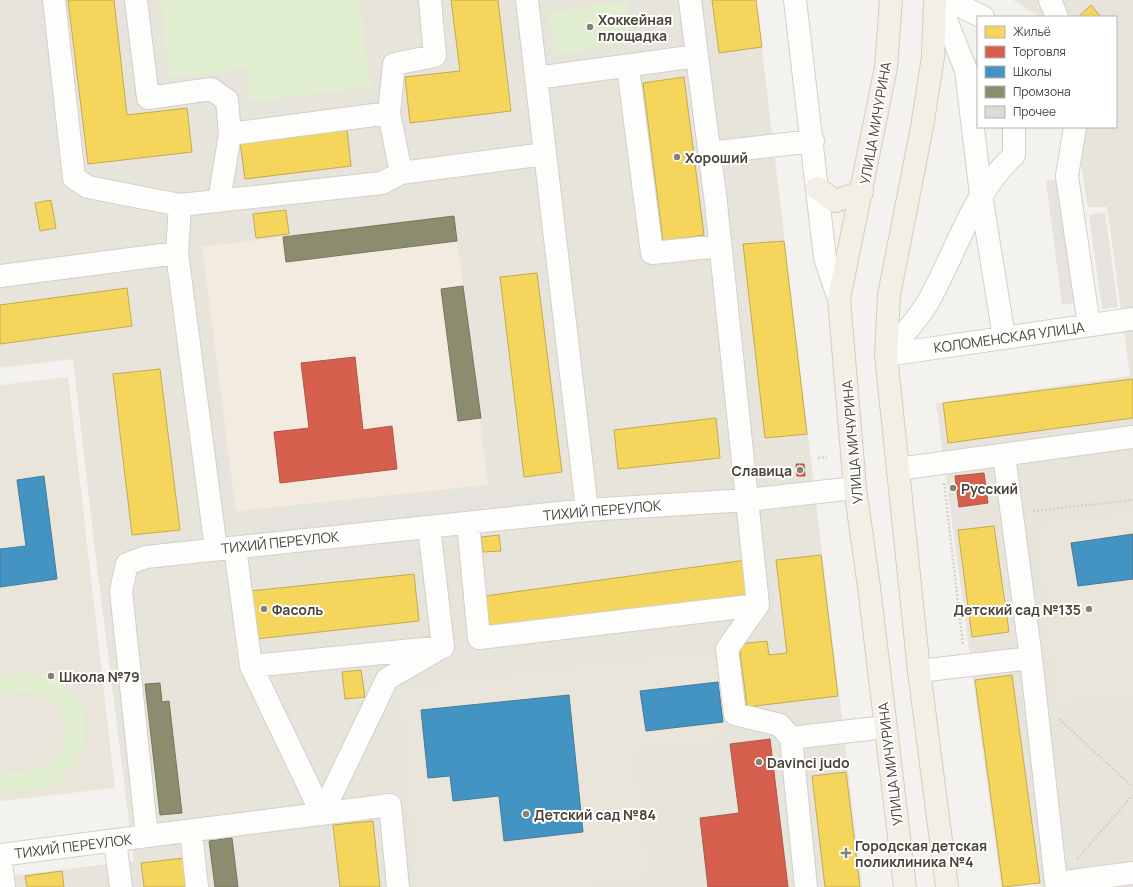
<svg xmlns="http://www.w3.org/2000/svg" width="1133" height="887" font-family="Manrope,sans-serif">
  <rect width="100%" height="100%" fill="#f4f2ee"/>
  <path fill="#e7e4dc" d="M0,0H756L862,887H0V877L134,861L94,542L73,359L0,368Z
    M1013,0H1133V887H1042L1039,883L1001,887L936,403L1130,376L1107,207H1088L1078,147L1086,127H1116V17H1040Z"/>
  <path fill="#f3ebdf" d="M454,216L488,485L236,511L202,247Z"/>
  <path fill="#eae5da" d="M68,377L115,788L0,801V385Z
    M1133,511V695L1056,704L1035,523Z
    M716,650L725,729L720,741L634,751L649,877L592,884V887H416L399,687Z"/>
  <path fill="#e1eecf" d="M160,0H359L371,87L250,102L246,69L170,78Z
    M626,1L632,42L555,54L549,13Z
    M21,673C32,673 41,673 51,677C98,696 95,765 52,785C36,792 16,792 0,793V774C14,772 29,772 42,767C73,755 74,707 42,695C29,690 14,693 0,695V675Z"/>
  <path fill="#e6e3df" d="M32,0H46L65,157L51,158Z
    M1061,179L1076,303L1062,305L1046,181Z
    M1105,212L1118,307L1102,309L1089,215Z
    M223,439L232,505L221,506L211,441Z
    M563,484L565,501L263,534L261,516Z
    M422,545L424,558L263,575L262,562Z"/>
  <path fill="#f6d55c" stroke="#c3aa52" d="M68,0H114L127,115L187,108L192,152L88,164Z
    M451,0H498L511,111L410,123L405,77L460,71Z
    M712,0H756L762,47L719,53Z
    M1091,5L1101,17H1078Z
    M684,77L704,235L663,241L643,83Z
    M347,129L351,166L245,179L240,142Z
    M51,200L56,228L40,231L35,203Z
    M286,210L289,234L256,238L253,214Z
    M784,241L807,434L765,438L743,244Z
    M537,273L562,472L524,477L500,277Z
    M127,288L132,326L0,344V305Z
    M160,369L180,530L132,535L113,374Z
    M1133,379V418L948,443L943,403Z
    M716,418L720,458L618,469L614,430Z
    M994,526L1009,632L972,637L958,530Z
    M499,535L501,551L483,552L481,537Z
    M821,555L838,696L747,707L739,644L767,641L769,655L787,653L776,560Z
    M746,560L751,594L489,629L485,596Z
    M414,574L419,621L256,639L250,591Z
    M361,670L365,697L345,699L342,672Z
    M1012,675L1040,883L1003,887L975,680Z
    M846,772L860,887H825L812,776Z
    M373,821L380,887H340L333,825Z
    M184,858L187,887H144L141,863Z
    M62,871L64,887H27L25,876Z"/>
  <path fill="#d6604d" stroke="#ac5847" d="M355,357L363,430L392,426L397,469L280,483L274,432L309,428L301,363Z
    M796,464H804L805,476H797Z
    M984,473L988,503L959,507L955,476Z
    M770,739L788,887H708L700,818L739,813L730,744Z"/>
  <path fill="#4393c3" stroke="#457b9a" d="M44,476L57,579L0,587V549L26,546L17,480Z
    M1133,534V579L1078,586L1071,543Z
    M718,682L723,722L646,731L640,691Z
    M569,695L583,832L504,841L499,796L453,801L450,776L428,778L421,710Z"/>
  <path fill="#8c8c6e" stroke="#78765e" d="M454,216L457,241L286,262L283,237Z
    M463,286L481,418L458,421L441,289Z
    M160,683L162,702L169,701L182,813L160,815L145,684Z
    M232,838L238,887H215L209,841Z"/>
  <path fill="#dedbd6" stroke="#dcd9d4" d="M978,59V74L976,60Z"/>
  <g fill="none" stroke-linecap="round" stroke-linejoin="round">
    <defs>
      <path id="minor" d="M54,0L74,178L88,187L180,205
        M136,0L148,98L211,89L227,100L230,134L219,201
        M527,0L587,510
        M690,0L697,56
        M795,0L825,258L839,299
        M938,0L966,70L981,195L1004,337
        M948,0L983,17
        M1050,0L1057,17
        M628,67L652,253L720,246
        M536,78L697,56L716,203L758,605L727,649L735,714L780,725L791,738L806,887
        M1075,127L1067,176L1089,325
        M230,134L389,113
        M709,153L813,141
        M401,173L389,113L394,64L435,56L430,0
        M177,253L180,205L382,183L401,173L545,154
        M0,276L177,253L216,549
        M886,355C900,338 917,321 928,302C956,253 971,195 1014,155V127
        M886,355L1133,319
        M1004,455L1031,658L1056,883L1133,873
        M898,469L1133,437
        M468,523L479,638L758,605
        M235,548L251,666L443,647L429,527
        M251,666L322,814
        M919,671L1031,658
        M791,738L885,727
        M322,814L387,679L437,650
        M191,831L197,887
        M147,836L390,805L398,887
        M115,840L121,887
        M0,855L147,836L121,591L127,564L146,557L587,510L747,500L855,488
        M0,857L4,887"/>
      <path id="major" d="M891,0L886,67L839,299L855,488L869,587L905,887
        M935,0L933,57L922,127L889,295L886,355L919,671L947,887
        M817,188L835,201L862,192"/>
    </defs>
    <use href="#minor" stroke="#d2d0cb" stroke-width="24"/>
    <use href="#major" stroke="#d6cebb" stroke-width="24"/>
    <path stroke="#d3d2cc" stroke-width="2.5" stroke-dasharray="2 2" stroke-linecap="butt" d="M818,458L827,457
      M944,483L963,645
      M1033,511L1133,500
      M1059,719L1133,787
      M1077,859L1133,795"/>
    <use href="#minor" stroke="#fdfdfc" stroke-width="22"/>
    <use href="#major" stroke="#f2efe6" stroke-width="22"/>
  </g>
  <g fill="#868178" stroke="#fff" stroke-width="1.5">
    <circle cx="590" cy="27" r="4"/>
    <circle cx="677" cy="157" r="4"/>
    <circle cx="800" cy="470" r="4"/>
    <circle cx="953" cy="488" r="4"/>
    <circle cx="264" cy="609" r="4"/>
    <circle cx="1089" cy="609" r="4"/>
    <circle cx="51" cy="676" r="4"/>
    <circle cx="759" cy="762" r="4"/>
    <circle cx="526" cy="814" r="4"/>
    <path d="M844 847h4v4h4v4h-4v4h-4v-4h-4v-4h4z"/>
  </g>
  <g text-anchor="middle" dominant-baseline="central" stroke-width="4" stroke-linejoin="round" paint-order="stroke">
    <g font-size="14" font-weight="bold" fill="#4b4439" stroke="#fff" text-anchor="start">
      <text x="598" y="19">Хоккейная<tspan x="598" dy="16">площадка</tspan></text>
      <text x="685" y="157">Хороший</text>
      <text x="792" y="470" text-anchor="end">Славица</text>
      <text x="961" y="488">Русский</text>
      <text x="272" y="609">Фасоль</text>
      <text x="1081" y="609" text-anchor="end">Детский сад №135</text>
      <text x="59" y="676">Школа №79</text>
      <text x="767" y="762">Davinci judo</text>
      <text x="534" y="814">Детский сад №84</text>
      <text x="855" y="845">Городская детская<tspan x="855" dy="16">поликлиника №4</tspan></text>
    </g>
    <g font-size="14" fill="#4b4439" stroke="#fff">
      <text transform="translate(875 123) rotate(-80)">УЛИЦА МИЧУРИНА</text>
      <text transform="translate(1009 337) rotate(-8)">КОЛОМЕНСКАЯ УЛИЦА</text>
      <text transform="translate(852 442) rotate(-95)">УЛИЦА МИЧУРИНА</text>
      <text transform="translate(602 510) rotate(-5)">ТИХИЙ ПЕРЕУЛОК</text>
      <text transform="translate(280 542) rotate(-6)">ТИХИЙ ПЕРЕУЛОК</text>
      <text transform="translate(890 764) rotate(-97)">УЛИЦА МИЧУРИНА</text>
      <text transform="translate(73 846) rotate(-7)">ТИХИЙ ПЕРЕУЛОК</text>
    </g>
  </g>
  <rect x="977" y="16" width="140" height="112" fill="#ffffff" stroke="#b7b4b0"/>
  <rect x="985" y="26" width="20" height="12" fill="#f6d55c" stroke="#b7b4b0"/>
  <text x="1013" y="36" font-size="12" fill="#4b4439">Жильё</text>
  <rect x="985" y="46" width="20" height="12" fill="#d6604d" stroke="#b7b4b0"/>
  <text x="1013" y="56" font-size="12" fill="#4b4439">Торговля</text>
  <rect x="985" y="66" width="20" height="12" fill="#4393c3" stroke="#b7b4b0"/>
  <text x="1013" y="76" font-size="12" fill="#4b4439">Школы</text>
  <rect x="985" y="86" width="20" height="12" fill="#8c8c6e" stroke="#b7b4b0"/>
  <text x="1013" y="96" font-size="12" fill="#4b4439">Промзона</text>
  <rect x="985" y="106" width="20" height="12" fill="#dedbd6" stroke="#b7b4b0"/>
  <text x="1013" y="116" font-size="12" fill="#4b4439">Прочее</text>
</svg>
